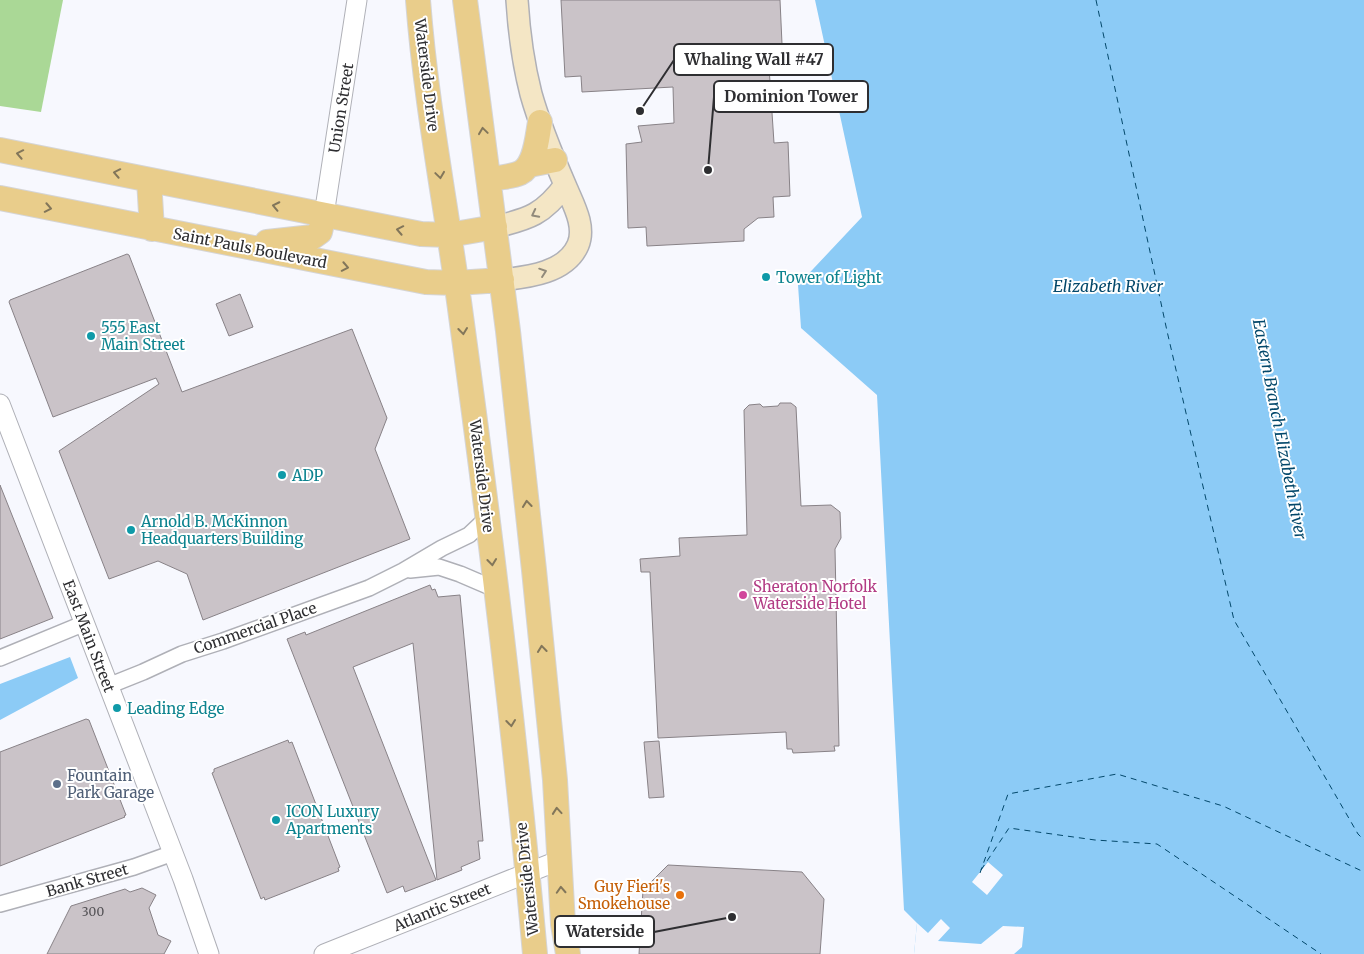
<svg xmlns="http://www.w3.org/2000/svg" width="1364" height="954" font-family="Merriweather,serif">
  <rect width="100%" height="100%" fill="#f7f8fe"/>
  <path fill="#aad896" d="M0,0H63L41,112L0,106Z"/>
  <path fill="#8ccbf6" d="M815,0H1364V954H914L917,923L904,910L877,395L801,328L798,285L862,217Z
    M70,657L78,678L0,720V684Z"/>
  <path fill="#f7f8fe" d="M988,862L1003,875L987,895L972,882Z
    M941,919L950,928L938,941L981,944L1003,926L1024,927L1022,947L1014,954H914L917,923L928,933Z"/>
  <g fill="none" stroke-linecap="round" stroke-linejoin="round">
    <path stroke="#03486b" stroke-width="1" stroke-dasharray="6 5" stroke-linecap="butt" d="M1096,0L1167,331L1234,620L1358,834L1364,840
      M981,870L1009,828L1095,840L1157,844L1321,954
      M980,873L1008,794L1117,774L1223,806L1364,872"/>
  </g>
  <path fill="#cac3c8" stroke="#888287" d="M561,0H780L783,66L769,67L774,143L788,142L790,196L773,197L774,217L758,218L744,229V241L647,246L646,227L628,228L626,144L642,142L638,126L674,123L673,87L582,92L581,76L565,77Z
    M127,254L129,255L182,392L352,329L387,418L375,449L410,539L203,620L187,574L158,561L109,579L59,451L159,384L156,378L53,417L9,302L10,300Z
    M240,294L253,327L229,336L216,304Z
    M780,403H791L796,407L801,506L831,505L840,512L841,538L835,549L839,746H834L835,751L793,753L792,749H787L786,732L658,738L650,572H641L640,559L680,556L679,538L747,535L744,410L749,405L760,404L763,407L778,406Z
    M0,485L53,618L0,639Z
    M430,585L432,590L435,589L438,597L460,595L483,841H478L480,859L461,867L462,870L437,880L413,643L353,667L436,880L405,892L403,886L387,893L287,639L305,632L306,635Z
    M86,719L89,720L126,815L124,816L125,817L0,866V752Z
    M288,740L289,743L292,742L340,867L338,868L339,871L265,900L264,897L261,899L212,773L214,772V769Z
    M659,741L664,797L649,798L644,742Z
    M668,865L802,872L824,899L820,954H639L643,890Z
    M142,888L156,895L149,908L158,935L171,941L164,954H47L71,906L125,889L130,892Z"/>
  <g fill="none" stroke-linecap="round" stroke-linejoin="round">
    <defs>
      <path id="minor" d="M410,570L439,567L460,574L495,589
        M0,658L85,623
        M108,686L143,672L182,654L223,641L369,588L403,571L442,548L469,535L487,518
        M0,904L134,867L173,853"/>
      <path id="tertiary" d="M324,215L357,0
        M0,404L183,879L209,954
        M324,954L560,860"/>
      <path id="secondary" d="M495,227C529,219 544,214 565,185
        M502,280C528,277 566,273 578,245C586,226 573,204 566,187C553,157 540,126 531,94C523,63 519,32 517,0"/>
      <path id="primary" d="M418,0C426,106 447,210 461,316C490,528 516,741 535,954
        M465,0L508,331L534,570L555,780L563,924L568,954
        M0,150L421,234L449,235L495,227
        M529,165L555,160
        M149,180L152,229
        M489,180C499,177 511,177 520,173C536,165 537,137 540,122
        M0,198L426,282L456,283L502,280
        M267,242L313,237L320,232L324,215"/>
    </defs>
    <use href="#minor" stroke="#afb0b7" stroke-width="18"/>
    <use href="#tertiary" stroke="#afb0b7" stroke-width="21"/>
    <use href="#secondary" stroke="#afb0b7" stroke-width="24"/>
    <use href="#primary" stroke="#d5d5d6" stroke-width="26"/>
    <use href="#minor" stroke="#fff" stroke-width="15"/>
    <use href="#tertiary" stroke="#fff" stroke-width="19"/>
    <use href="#secondary" stroke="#f4e6c5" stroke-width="21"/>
    <use href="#primary" stroke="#e9cd8b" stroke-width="24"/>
  </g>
  <defs><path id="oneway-chevron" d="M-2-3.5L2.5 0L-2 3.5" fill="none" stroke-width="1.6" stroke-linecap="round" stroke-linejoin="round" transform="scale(1.25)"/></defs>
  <g stroke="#82765a">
    <use href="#oneway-chevron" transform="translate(483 131) rotate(-98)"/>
    <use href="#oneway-chevron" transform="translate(20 154) rotate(-169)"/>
    <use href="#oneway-chevron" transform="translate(117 173) rotate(-169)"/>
    <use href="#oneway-chevron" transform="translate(440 175) rotate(82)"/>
    <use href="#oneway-chevron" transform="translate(276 206) rotate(-168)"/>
    <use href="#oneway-chevron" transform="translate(48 208) rotate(11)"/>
    <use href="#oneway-chevron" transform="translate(400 230) rotate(-169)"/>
    <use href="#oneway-chevron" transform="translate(345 267) rotate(11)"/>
    <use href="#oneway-chevron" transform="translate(463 331) rotate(83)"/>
    <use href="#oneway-chevron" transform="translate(527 504) rotate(-96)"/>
    <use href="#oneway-chevron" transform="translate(492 562) rotate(84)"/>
    <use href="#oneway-chevron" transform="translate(542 649) rotate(-96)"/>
    <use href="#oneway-chevron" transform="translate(511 723) rotate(83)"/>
    <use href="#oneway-chevron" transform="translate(557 811) rotate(-95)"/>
    <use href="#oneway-chevron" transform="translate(561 890) rotate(-93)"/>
  </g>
  <g stroke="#918a7b">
    <use href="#oneway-chevron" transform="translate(535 214) rotate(153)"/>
    <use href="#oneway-chevron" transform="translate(543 272) rotate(-19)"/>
  </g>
  <g fill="#0f9aa8" stroke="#fff" stroke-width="2">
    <circle cx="766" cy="277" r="5"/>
    <circle cx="91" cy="336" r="5"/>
    <circle cx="282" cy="475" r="5"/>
    <circle cx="131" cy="530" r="5"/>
    <circle cx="117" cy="708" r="5"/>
    <circle cx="276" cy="820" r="5"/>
  </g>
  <circle fill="#d1479c" stroke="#fff" stroke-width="2" cx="743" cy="595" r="5"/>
  <circle fill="#5c6f8a" stroke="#fff" stroke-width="2" cx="57" cy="784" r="5"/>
  <circle fill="#e8710a" stroke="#fff" stroke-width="2" cx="680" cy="895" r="5"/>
  <g text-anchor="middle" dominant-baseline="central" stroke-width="4" stroke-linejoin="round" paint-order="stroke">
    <g font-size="12" fill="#555357">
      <text x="93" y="911">300</text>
    </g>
    <g font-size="15" fill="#2e2e31" stroke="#fff">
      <text transform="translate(427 75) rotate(83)">Waterside Drive</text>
      <text transform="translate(341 108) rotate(-81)">Union Street</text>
      <text transform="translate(250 248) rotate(11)">Saint Pauls Boulevard</text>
      <text transform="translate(482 476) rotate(83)">Waterside Drive</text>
      <text transform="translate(255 628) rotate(-19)">Commercial Place</text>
      <text transform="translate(89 636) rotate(69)">East Main Street</text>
      <text transform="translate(527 879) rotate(-96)">Waterside Drive</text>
      <text transform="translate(87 880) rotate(-16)">Bank Street</text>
      <text transform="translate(442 907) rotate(-22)">Atlantic Street</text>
    </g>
    <g font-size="15" fill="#0d838f" stroke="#fff" text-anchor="start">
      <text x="776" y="277">Tower of Light</text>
      <text x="101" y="327">555 East<tspan x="101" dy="17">Main Street</tspan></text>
      <text x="292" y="475">ADP</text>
      <text x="141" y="521">Arnold B. McKinnon<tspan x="141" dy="17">Headquarters Building</tspan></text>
      <text x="127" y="708">Leading Edge</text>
      <text x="286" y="811">ICON Luxury<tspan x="286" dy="17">Apartments</tspan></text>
    </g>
    <g font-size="15" fill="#b23c85" stroke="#fff" text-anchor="start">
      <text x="753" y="586">Sheraton Norfolk<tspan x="753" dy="17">Waterside Hotel</tspan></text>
    </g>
    <g font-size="15" fill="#4e5e75" stroke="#fff" text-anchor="start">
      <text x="67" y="775">Fountain<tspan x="67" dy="17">Park Garage</tspan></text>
    </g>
    <g font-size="15" fill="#c56008" stroke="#fff" text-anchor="end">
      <text x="670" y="886">Guy Fieri's<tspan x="670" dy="17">Smokehouse</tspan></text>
    </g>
    <g font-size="16" font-style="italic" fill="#03486b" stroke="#fff">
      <text x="1108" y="286">Elizabeth River</text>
      <text transform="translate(1280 429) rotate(79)">Eastern Branch Elizabeth River</text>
    </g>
  </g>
  <path fill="none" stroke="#2e2e31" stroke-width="2" d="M640 111L674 60M708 170L714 97M732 917L654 932"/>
  <g fill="#2e2e31" stroke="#fff" stroke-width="2">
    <circle cx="640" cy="111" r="5"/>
    <circle cx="708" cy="170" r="5"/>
    <circle cx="732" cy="917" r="5"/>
  </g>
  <g fill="#fff" stroke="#2e2e31" stroke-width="2">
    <rect x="674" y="44" width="159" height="31" rx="5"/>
    <rect x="714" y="81" width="154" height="31" rx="5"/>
    <rect x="555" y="916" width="99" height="31" rx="5"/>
  </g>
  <g font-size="16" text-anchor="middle" font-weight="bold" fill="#2e2e31">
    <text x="754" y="65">Whaling Wall #47</text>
    <text x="791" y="102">Dominion Tower</text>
    <text x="605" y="937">Waterside</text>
  </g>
</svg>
